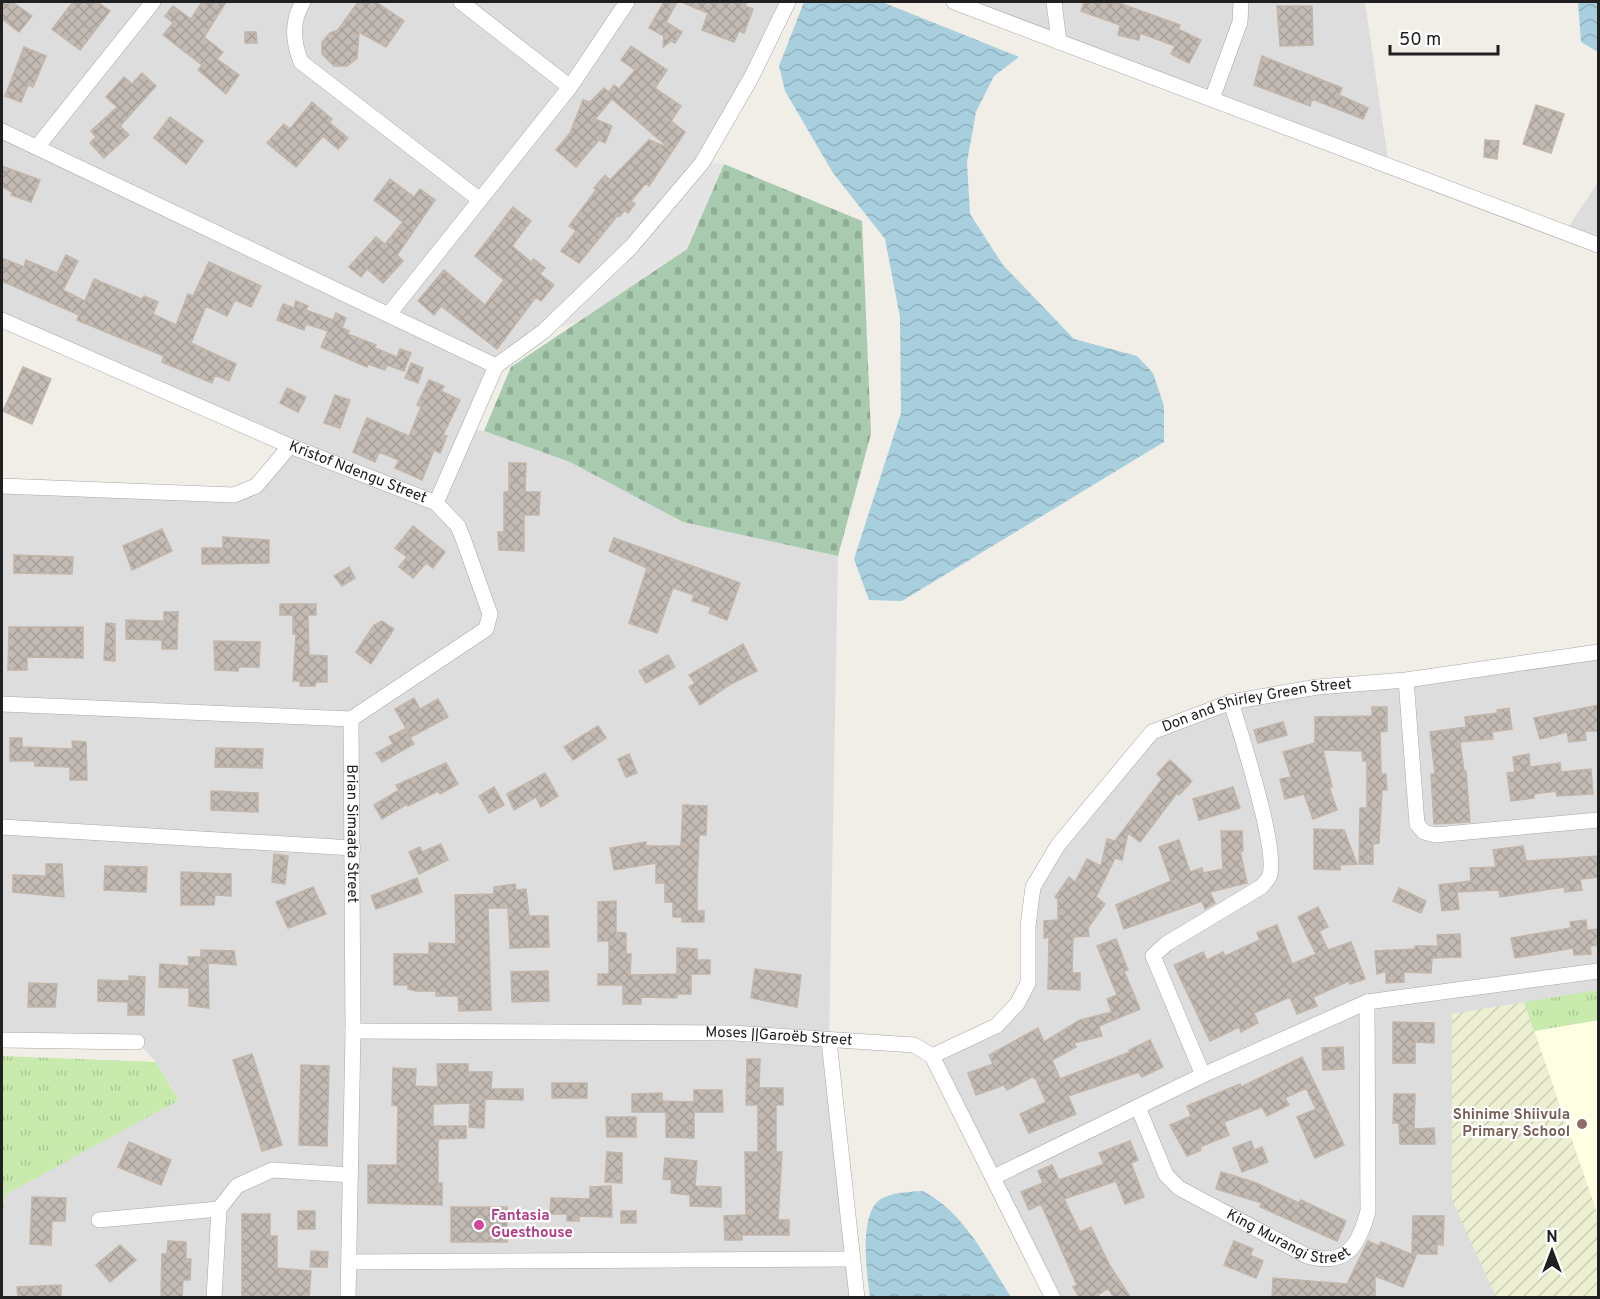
<svg xmlns="http://www.w3.org/2000/svg" width="1600" height="1299" font-family="Overpass,sans-serif">
  <defs>
    <pattern id="farmland-furrows" width="10" height="10" patternUnits="userSpaceOnUse" patternTransform="scale(1.5)"><rect width="10" height="10" fill="#ecefd2"/><path d="M-1 1l2-2M0 10L10 0M9 11l2-2" fill="none" stroke="#cacdb4"/></pattern>
    <pattern id="grass-tufts" width="24" height="20" patternUnits="userSpaceOnUse" patternTransform="scale(1.5)"><rect width="24" height="20" fill="#c9eaad"/><path d="M3 7l-1-3M5 7V3M7 7l1-3M15 17l-1-3M17 17v-4M19 17l1-3" fill="none" stroke="#acc895"/></pattern>
    <pattern id="cemetery-stones" width="16" height="16" patternUnits="userSpaceOnUse" patternTransform="scale(1.5)"><rect width="16" height="16" fill="#a8caae"/><path d="M2 7V4a2 2 0 0 1 4 0v3zM10 15v-3a2 2 0 0 1 4 0v3z" fill="#90ad95"/></pattern>
    <pattern id="water-waves" width="16" height="10" patternUnits="userSpaceOnUse" patternTransform="scale(1.5)"><rect width="16" height="10" fill="#a8cfde"/><path d="M0 5q4-4 8 0t8 0" fill="none" stroke="#90b1be"/></pattern>
    <pattern id="building-cross-hatch" width="8" height="8" patternUnits="userSpaceOnUse" patternTransform="scale(1.5)"><rect width="8" height="8" fill="#c2bab3"/><path d="M0 0l8 8M0 8l8-8" fill="none" stroke="#a6a09a"/></pattern>
  </defs>
  <rect width="100%" height="100%" fill="#f1eee7"/>
  <path fill="#dedddd" d="M2,2H788L730,117L653,220L496,366L467,429L484,431L570,462L683,522L838,556L829,1041L857,1297H2V1224L5,1195L179,1099L156,1062L137,1042L2,1040V486L234,495L290,446L2,320Z
    M954,2H1365L1389,166Z
    M1598,182V245L1565,232Z
    M1598,652V1297H1053L932,1056L996,1026L1028,983L1033,887L1152,732L1231,702Z"/>
  <path fill="#feffe2" d="M1598,1020V1216L1534,1031Z"/>
  <path fill="url(#farmland-furrows)" d="M1524,1002L1598,1216V1297H1496L1452,1200V1014Z"/>
  <path fill="url(#grass-tufts)" d="M1598,990V1020L1534,1031L1524,1002Z
    M2,1056L156,1062L179,1100L5,1195L2,1224Z"/>
  <path fill="url(#cemetery-stones)" d="M724,164L862,221L871,434L838,556L683,522L570,462L484,431L511,367L687,249Z"/>
  <path fill="#e4e4e4" d="M702,163L724,164L687,249L576,323L544,331Z"/>
  <path fill="url(#water-waves)" d="M804,2H882L1019,57L994,76L976,112L967,162L970,214L1003,265L1074,339L1137,356L1153,373L1164,406V442L902,601L869,600L854,559L901,413L900,317L885,239L833,173L785,91L779,66Z
    M1578,2H1598V52L1581,42Z
    M922,1191C963,1210 987,1260 1011,1297H870C867,1275 858,1213 881,1199C893,1192 908,1192 922,1191Z"/>
  <path fill="url(#building-cross-hatch)" stroke="#c2b5a9" stroke-width="1.5" d="M2,2H12L32,16L19,32L2,19Z
    M73,2H97L110,11L80,50L52,29Z
    M202,2H226L204,37L223,52L217,59L239,75L226,94L198,70L202,65L163,35L173,23L165,16L173,6L191,19Z
    M358,2H376L404,21L386,47L359,32L357,58L347,66H334L322,54V42L330,33L338,30Z
    M664,2H677L666,22L682,32L675,43L671,41L663,47L664,36L649,28Z
    M681,2H747L745,6L753,9L744,33L739,31L734,42L702,30L708,13Z
    M1084,2L1119,3L1180,25L1178,29L1201,40L1189,63L1171,54L1175,46L1140,33L1139,40L1118,35L1120,25L1081,11Z
    M1277,6H1312L1313,45L1280,46Z
    M245,32H256L257,43H245Z
    M631,46L667,70L655,88L681,106L671,121L685,132L649,186L646,183L631,201L635,204L628,213L625,210L620,216L618,215L579,263L561,251L576,231L569,226L596,190L594,188L605,175L610,180L649,140L669,148L612,99L595,119L612,126L605,143L599,140L576,167L556,150L570,133L583,100L590,102L604,88L609,92L614,85L619,89L635,70L621,60Z
    M24,47L46,56L33,87L28,85L21,102L5,96Z
    M1262,56L1342,88L1339,95L1368,108L1363,119L1312,99L1310,106L1254,85Z
    M142,73L156,86L120,126L129,135L104,158L90,143L96,137L91,131L117,107L106,97L124,77L132,84Z
    M312,102L332,119L329,122L348,138L338,149L323,136L296,167L267,143L284,124L290,129Z
    M1536,105L1564,114L1551,153L1523,144Z
    M170,117L203,141L186,164L154,138Z
    M1485,140L1499,141L1497,159L1484,157Z
    M2,166L40,180L31,202L11,195L12,192L2,187Z
    M390,179L414,197L420,189L435,200L397,255L403,261L383,283L367,269L361,277L349,267L376,237L385,244L403,222L374,200Z
    M513,207L531,221L512,246L531,262L534,259L545,268L540,274L554,285L541,301L536,297L497,349L441,306L434,315L418,301L444,270L485,305L504,280L475,256Z
    M66,255L78,261L63,290L85,301L94,279L142,299L144,296L158,302L153,314L176,325L188,294L193,296L209,262L261,286L251,307L235,300L227,316L206,306L191,343L236,364L229,381L215,375L212,383L162,362L164,356L77,320L79,315L2,281V258L24,267L26,260L57,273Z
    M296,301L308,306L306,310L333,320L336,313L346,318L342,328L349,331L348,334L376,345L375,348L397,357L400,349L411,353L404,371L387,365L385,370L368,364L367,367L321,347L328,331L306,324L304,330L277,320L283,304L294,308Z
    M411,363L423,368L418,383L405,378Z
    M23,367L51,379L32,424L3,411Z
    M429,380L444,386L441,391L460,400L443,435L447,436L440,453L434,450L422,480L395,468L399,460L379,452L375,462L353,452L367,418L409,436L421,407L417,405Z
    M287,388L306,397L298,412L280,403Z
    M335,395L350,400L340,428L324,423Z
    M509,463H526L525,492H540L539,515H524V551L499,550L498,532H504V492H509Z
    M413,526L445,552L433,568L426,563L413,578L399,567L407,557L395,548Z
    M162,529L172,551L132,570L123,546Z
    M223,537L269,540V563L202,564V548H223Z
    M614,538L740,583L727,620L709,613L711,607L692,601L694,595L673,588L657,633L629,623L647,568L609,551Z
    M14,555L73,557L72,574L14,573Z
    M349,567L355,578L342,586L334,576Z
    M280,604H316V615H308L309,655L327,656V682H316L315,686H300V681H293L296,634H293V615H280Z
    M164,612H178L177,649H162V640L126,639V620L164,621Z
    M382,621L394,629L371,664L356,652L374,625Z
    M106,623L115,624V661L104,660Z
    M9,627H83V658L27,657V670H8Z
    M214,641L260,642L259,667H239L238,671L215,670Z
    M743,644L757,671L731,684L700,705L689,687L695,683L689,675Z
    M668,655L675,667L646,683L639,671Z
    M414,698L420,709L438,699L448,717L411,737L395,709Z
    M1599,705V731H1585L1586,740L1569,742L1567,732L1540,739L1534,718Z
    M1372,707H1387V731L1380,732L1381,774H1386L1387,790H1382L1379,843L1373,844V864H1359L1360,808H1367V761H1363L1362,751L1323,750L1332,787H1329L1337,810L1313,819L1304,794L1285,799L1280,779L1291,777L1283,752L1315,743V717L1372,716Z
    M1509,708L1512,729L1492,732L1493,739L1460,742L1464,771H1466L1470,822L1434,824L1431,774H1435L1430,732L1466,727L1465,717L1498,713L1497,710Z
    M1283,722L1287,735L1258,743L1254,730Z
    M598,726L606,738L573,760L564,747Z
    M405,729L414,744L382,762L376,753L393,744L389,737Z
    M10,738H22V747L73,749L72,741L86,742L87,780H70V767L35,766V761H10Z
    M216,748L263,749L262,768L215,767Z
    M629,754L637,773L626,777L618,759Z
    M1529,754L1530,767L1560,763L1561,772L1591,769L1593,794L1557,796L1556,791L1534,794V798L1511,801L1507,773L1515,772L1513,757Z
    M1170,760L1192,781L1179,795L1177,793L1140,842L1128,833L1122,860L1115,858L1096,897L1105,904L1088,928L1089,936L1073,937L1072,973H1080V990L1048,989L1049,937L1044,938V921L1058,920V899L1055,897L1069,877L1075,882L1087,859L1101,866L1107,839L1115,841L1162,779L1157,774Z
    M446,763L458,784L440,794L438,791L408,806L407,804L382,819L374,805L399,790L396,785Z
    M545,773L558,796L541,807L536,797L514,810L507,794Z
    M494,787L504,805L489,813L479,796Z
    M1233,787L1240,808L1199,820L1193,799Z
    M211,791L258,793V812L211,810Z
    M683,805L707,806L706,835H699L697,883V911H704V922H682V917H673V902H665V883H656V863L614,870L610,848L646,842V846H681Z
    M1314,829L1344,830L1357,864L1340,865V870L1314,869Z
    M1221,831H1242L1243,851H1240L1247,883L1210,892L1215,903L1205,909L1202,901L1124,929L1116,905L1171,881L1159,847L1179,840L1190,872L1202,868L1203,873L1223,869Z
    M441,844L448,860L419,874L409,852L420,847L422,852Z
    M1523,846L1526,861L1599,856V877L1580,879L1582,890L1565,892L1564,887L1500,897L1499,890L1457,892L1459,909L1442,911L1439,885L1471,881L1470,868L1496,867L1493,850Z
    M274,854L288,856L285,884L272,882Z
    M46,864H62L64,897L13,892V875L46,876Z
    M105,866L147,867L146,892L104,890Z
    M181,872L231,874V896L215,895L214,905H181Z
    M417,878L422,892L376,909L371,896Z
    M515,884L516,890L526,889L529,916H548L549,947L510,948L508,908H488L491,1010L459,1011L458,996H436V991H416L408,989V985H394V954H429V943L456,944L455,895L494,894V887Z
    M313,887L326,914L288,928L276,902Z
    M1399,888L1426,901L1421,913L1393,901Z
    M616,901V932L626,933V954H631L630,975L677,974V948L697,949V960H710V974H691V994H678L676,998L641,997V1004H623V985H598V974H609V941H598V902Z
    M1318,907L1328,927L1319,931L1328,950L1351,942L1365,979L1350,984L1349,981L1313,997L1317,1006L1297,1014L1290,997L1254,1013L1258,1023L1241,1032L1239,1027L1210,1041L1174,965L1203,952L1207,960L1223,952L1225,956L1260,940L1257,933L1277,925L1292,964L1316,954L1298,917Z
    M1586,920L1587,930L1599,929V945L1590,946L1591,954L1574,955L1573,948L1515,958L1511,938L1571,928L1570,922Z
    M1460,934L1461,957L1432,958L1431,973L1404,972V982L1386,983V971L1377,974L1375,951L1415,949V946H1438L1437,935Z
    M1116,939L1128,970L1124,971L1140,1009L1099,1026L1102,1036L1074,1043L1076,1047L1052,1060L1060,1079L1130,1052L1129,1050L1150,1040L1163,1067L1142,1077L1139,1072L1068,1096L1076,1114L1029,1133L1020,1114L1046,1102L1036,1079L1032,1077L1007,1090L1004,1085L976,1095L968,1073L993,1064L989,1055L1038,1028L1044,1042L1080,1020L1112,1012L1107,999L1117,995L1097,946Z
    M201,950L234,951L236,965L208,963L209,1008L189,1006V988L159,987L160,964L189,966L188,957H201Z
    M755,969L801,975L797,1007L751,998Z
    M548,971L549,1001L512,1002L511,972Z
    M129,976L145,977L144,1015H128V1002L98,1001V980L129,981Z
    M29,983L57,984L55,1007H28Z
    M1393,1022L1434,1023V1043L1415,1042V1063H1393Z
    M1343,1047L1344,1069L1323,1070L1322,1048Z
    M252,1054L282,1145L262,1151L233,1060Z
    M1302,1057L1315,1084L1312,1085L1315,1084L1344,1145L1315,1158L1297,1117L1316,1109L1306,1088L1285,1098L1289,1105L1267,1116L1262,1107L1224,1122L1229,1135L1200,1147L1201,1150L1187,1156L1170,1125L1191,1116L1187,1106L1240,1084L1241,1087Z
    M747,1059H760L759,1088H783V1105H776V1152H782L778,1220H789V1235H742V1240H725L724,1216L746,1215L745,1152H758V1105H746Z
    M437,1064H468V1072H492L491,1089H523V1100L485,1099L484,1128L469,1127L470,1103L433,1104V1126H466V1138L438,1139V1183H442V1205L368,1203V1165H397L398,1106L392,1105L393,1068L416,1069L415,1086L438,1087Z
    M301,1065L329,1066L327,1146L299,1145Z
    M552,1083H587V1098H552Z
    M694,1090H722L723,1112H694V1109V1138L666,1137V1112H632V1094L662,1093V1101L694,1102Z
    M1394,1094H1415L1414,1129L1434,1128L1435,1144H1400L1399,1123H1393Z
    M606,1117H636V1137H607Z
    M1130,1141L1138,1160L1131,1163L1144,1197L1125,1204L1116,1181L1064,1199L1080,1232L1091,1227L1110,1266L1131,1298H1114L1108,1288L1094,1298H1080L1073,1287L1077,1285L1041,1204L1029,1210L1021,1192L1043,1183L1038,1171L1052,1165L1059,1180L1104,1164L1099,1153Z
    M1251,1141L1254,1150L1262,1147L1268,1162L1242,1172L1233,1148Z
    M129,1142L171,1160L161,1185L118,1167Z
    M607,1152L622,1153V1183L605,1182Z
    M665,1158L697,1161L695,1186L721,1187V1207L690,1206V1195L671,1193L672,1180L663,1179Z
    M1221,1172L1254,1182L1299,1203L1301,1200L1346,1221L1337,1241L1260,1207L1262,1203L1216,1189Z
    M611,1186L612,1217L579,1216V1221H567V1214H550L551,1198L590,1199V1187Z
    M32,1197L66,1198L65,1221H52L51,1245L30,1244Z
    M451,1207H507V1242H451Z
    M298,1211H315V1229H298Z
    M621,1211H636V1223H621Z
    M242,1214H270V1236H277V1268L311,1271L309,1298H242Z
    M1413,1216H1444L1443,1245L1437,1244V1254H1412Z
    M168,1241L186,1242V1259H191L190,1280H183L182,1298H161L162,1254H167Z
    M1234,1241L1253,1249L1250,1255L1263,1261L1256,1278L1224,1265Z
    M1368,1241L1379,1246L1381,1242L1416,1256L1403,1287L1375,1276V1298H1272L1273,1278L1347,1284Z
    M120,1245L136,1260L110,1282L96,1265Z
    M311,1251L328,1252L327,1267H310Z
    M61,1285V1298H18L17,1287Z"/>
  <g fill="none" stroke-linecap="round" stroke-linejoin="round">
    <defs>
      <g id="minor">
        <path d="M303,2C291,22 293,41 301,62L480,200"/>
        <path d="M461,2L570,87"/>
        <path d="M954,2L1598,245"/>
        <path d="M1054,2L1059,42"/>
        <path d="M1212,99L1240,22L1241,2"/>
        <path d="M2,131L496,366"/>
        <path d="M37,147L153,2"/>
        <path d="M389,314L570,87L627,2"/>
        <path id="s1" d="M2,320L290,446L436,503L458,526L464,541L490,614L486,629L351,719"/>
        <path d="M2,486L234,495L256,486L290,446"/>
        <path d="M436,503L496,366L544,331L631,247L702,163L751,78L788,2"/>
        <path d="M1406,680L1417,824L1424,832L1435,835L1598,820"/>
        <path id="s2" d="M2,704L351,719L353,1031L348,1298"/>
        <path d="M2,827L353,848"/>
        <path id="s3" d="M353,1031L733,1033L914,1045L932,1056L1053,1298"/>
        <path d="M2,1040L137,1042"/>
        <path d="M829,1041L857,1298"/>
        <path id="s4" d="M932,1056L996,1026L1017,1004L1028,983V926L1033,887L1058,845L1152,732L1231,702L1317,687L1406,680L1598,652"/>
        <path d="M1203,1075L1153,956L1166,944L1261,887C1263,884 1268,880 1269,877C1280,853 1240,732 1231,702"/>
        <path id="s5" d="M1138,1107L1166,1175L1179,1188L1307,1256C1347,1267 1359,1245 1368,1211L1367,1002"/>
        <path d="M994,1177L1203,1075L1367,1002L1598,971"/>
        <path d="M99,1220L219,1209"/>
        <path d="M350,1262L852,1259"/>
        <path d="M214,1298L219,1209L237,1186L272,1170L351,1175"/>
      </g>
    </defs>
    <use href="#minor" stroke="#a7a7a7" stroke-width="16"/>
    <use href="#minor" stroke="#fff" stroke-width="15"/>
  </g>
  <circle fill="#8d6e63" stroke="#fff" stroke-width="2" cx="1582" cy="1124" r="6"/>
  <circle fill="#d1479c" stroke="#fff" stroke-width="2" cx="479" cy="1225" r="6"/>
  <g text-anchor="middle" dominant-baseline="central" stroke-width="4.5" stroke-linejoin="round" paint-order="stroke">
    <g font-size="15" fill="#202020" stroke="#fff">
      <text stroke="none"><textPath href="#s1" startOffset="387">Kristof Ndengu Street</textPath></text>
      <text stroke="none"><textPath href="#s4" startOffset="526">Don and Shirley Green Street</textPath></text>
      <text stroke="none"><textPath href="#s2" startOffset="464">Brian Simaata Street</textPath></text>
      <text stroke="none"><textPath href="#s3" startOffset="426">Moses ǁGaroëb Street</textPath></text>
      <text stroke="none"><textPath href="#s5" startOffset="214">King Murangi Street</textPath></text>
    </g>
    <g font-size="15" font-weight="bold" fill="#785e54" stroke="#fff" text-anchor="end">
      <text x="1570" y="1115">Shinime Shiivula<tspan x="1570" dy="17">Primary School</tspan></text>
    </g>
    <g font-size="15" font-weight="bold" fill="#b23c85" stroke="#fff" text-anchor="start">
      <text x="491" y="1216">Fantasia<tspan x="491" dy="17">Guesthouse</tspan></text>
    </g>
  </g>
  <rect width="1600" height="1299" fill="none" stroke="#202020" stroke-width="6"/>
  <g transform="translate(1552 1251)" stroke="#ffffff" stroke-width="4.5" paint-order="stroke">
  <path d="M0-4.5L10 22L0 15L-10 22Z" fill="#202020"/>
  <text y="-9" font-size="16" font-weight="bold" text-anchor="middle" fill="#202020">N</text>
  </g>
  <path d="M1390 45v9h108v-9" fill="none" stroke="#202020" stroke-width="3"/>
  <text x="1399" y="45" font-size="18" fill="#202020" stroke="#ffffff" stroke-width="4.5" paint-order="stroke">50 m</text>
</svg>
